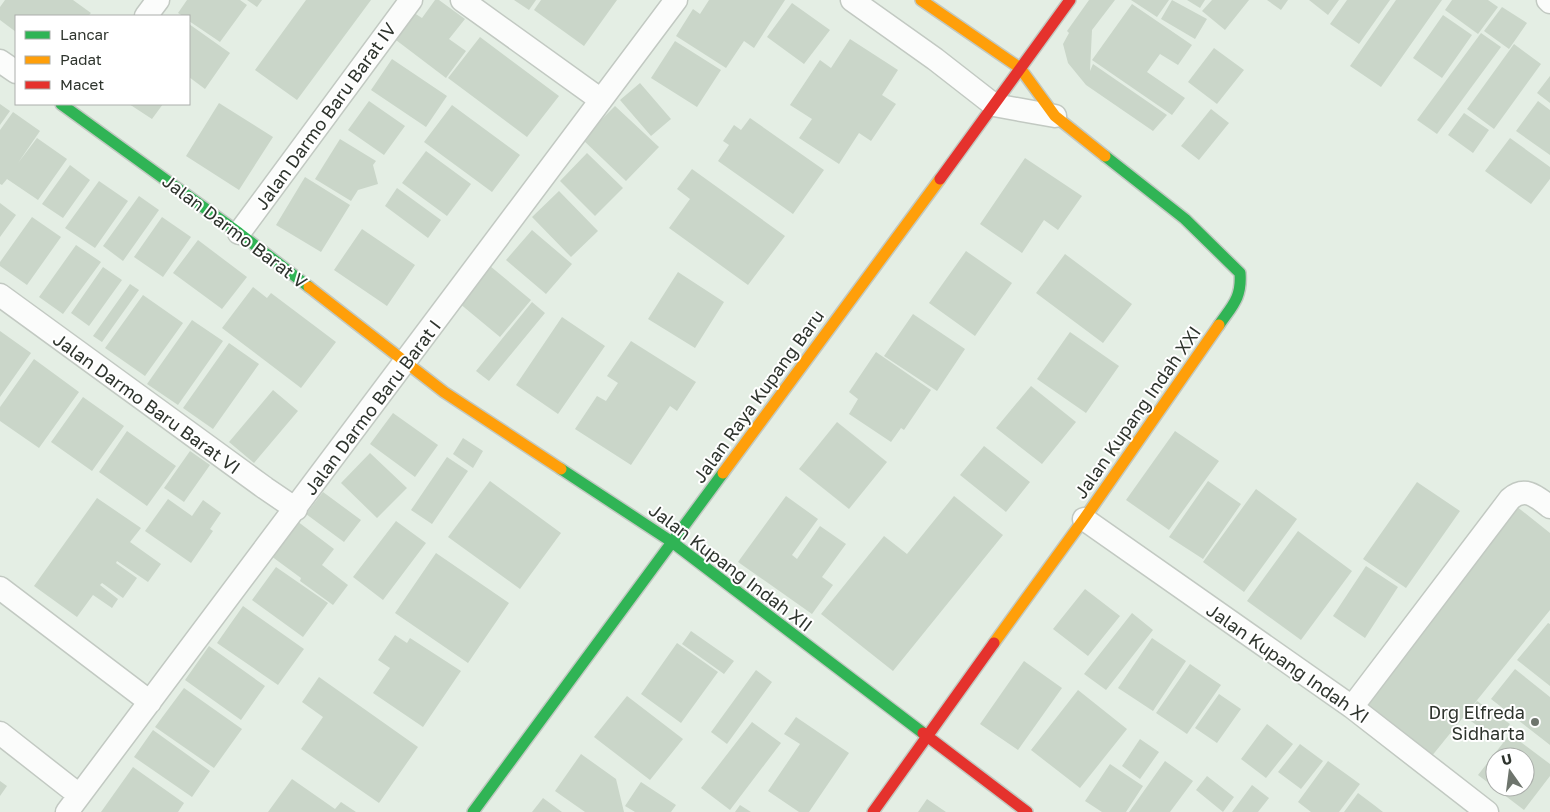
<svg xmlns="http://www.w3.org/2000/svg" width="1550" height="812" font-family="'Golos Text',sans-serif">
  <rect width="100%" height="100%" fill="#e4eee4"/>
  <path fill="#cad6c9" fill-rule="evenodd" d="M5,0H73L91,13L88,16H16V32L0,20V7Z
    M187,0H240L247,5L220,42L189,21V16H183L178,13Z
    M247,0H262L257,7Z
    M306,0H371L297,100L255,70Z
    M435,0H439L465,19L449,39L466,51L446,78L392,37L411,11L422,18Z
    M514,0H536L529,10Z
    M541,0H617L584,46L534,10Z
    M709,0H785L754,48L744,41L726,68L676,36L693,9L700,14Z
    M1089,0H1115L1092,30L1090,71L1093,64L1167,115L1153,131L1086,85L1068,63L1063,44L1069,33L1067,31Z
    M1131,0H1169L1157,17Z
    M1172,0L1207,19L1195,39L1161,19Z
    M1187,0H1205L1200,8Z
    M1212,0H1249L1225,30L1202,11Z
    M1267,0H1288L1281,10Z
    M1309,0H1339L1328,15Z
    M1347,0H1390L1359,44L1330,24Z
    M1396,0H1442L1381,87L1350,66Z
    M1452,0H1488L1498,7L1478,34L1445,10Z
    M792,3L830,30L804,64L767,37Z
    M1132,4L1192,45L1178,65L1160,54L1147,72L1185,98L1172,115L1092,60Z
    M1502,7L1527,23L1509,49L1484,31Z
    M1443,15L1472,35L1442,78L1413,58Z
    M189,24L230,53L205,89L189,77Z
    M1481,33L1501,47L1437,134L1417,120Z
    M480,37L559,96L527,137L448,78Z
    M850,39L898,70L882,95L896,104L871,141L859,133L839,164L799,138L812,119L790,105L820,60L831,68Z
    M675,41L721,70L697,107L651,78Z
    M1514,44L1541,64L1494,129L1467,109Z
    M1214,48L1244,70L1217,104L1188,82Z
    M392,59L447,96L426,127L371,90Z
    M1550,76V103L1537,93Z
    M640,83L671,119L651,136L620,100Z
    M369,101L405,126L384,155L348,130Z
    M1538,101L1550,110V155L1516,131Z
    M219,103L273,137L239,190L186,156Z
    M0,104L10,111L0,125Z
    M129,104H163L152,119Z
    M452,105L520,155L492,192L424,142Z
    M615,106L659,147L626,181L582,139Z
    M1211,109L1229,123L1199,160L1181,146Z
    M13,112L40,131L18,163L37,138L67,159L38,200L7,179L2,185L0,184V130Z
    M1464,113L1489,130L1473,153L1448,135Z
    M750,118L824,170L793,214L718,161L729,145L723,141L734,125L741,130Z
    M1510,138L1550,167V179L1531,204L1485,171Z
    M340,139L376,161L373,165L378,184L358,190L351,201L315,179Z
    M426,151L471,184L447,216L402,183Z
    M587,153L623,188L595,216L560,181Z
    M1025,158L1082,196L1058,230L1044,220L1022,253L980,224Z
    M70,165L90,180L63,218L42,204Z
    M692,169L785,236L748,285L669,228L690,199L677,189Z
    M305,177L350,205L321,252L276,225Z
    M99,181L128,201L95,248L65,228Z
    M397,188L441,220L428,238L385,206Z
    M559,191L598,231L571,257L532,217Z
    M139,196L159,210L123,261L103,246Z
    M0,203L16,215L0,237Z
    M32,217L61,237L27,285L0,266V262Z
    M162,217L191,237L163,277L134,257Z
    M362,229L415,265L387,306L334,270Z
    M532,230L572,264L546,294L506,260Z
    M198,240L247,277L222,309L173,273Z
    M76,245L101,262L63,314L39,297Z
    M966,251L1012,283L975,336L929,303Z
    M1065,254L1132,304L1103,343L1036,293Z
    M490,266L531,300L500,337L459,303Z
    M103,267L122,280L89,326L71,313Z
    M678,272L724,302L695,348L648,319Z
    M130,284L139,290L102,342L93,336Z
    M253,287L267,298L271,293L336,342L301,388L222,328Z
    M143,295L183,323L145,376L105,348Z
    M532,302L545,313L489,381L476,371Z
    M913,314L965,349L937,391L884,356Z
    M562,317L605,346L558,414L516,385Z
    M192,320L223,341L178,405L147,384Z
    M0,331L31,353L0,397Z
    M1070,332L1119,366L1086,413L1037,379Z
    M631,341L696,382L677,411L670,406L631,465L575,429L597,396L606,401L618,383L607,376Z
    M229,343L259,364L213,429L183,408Z
    M876,352L931,390L904,430L901,428L891,442L849,414L858,399L849,392Z
    M34,359L79,392L39,448L0,421V407Z
    M1031,386L1076,422L1042,464L996,428Z
    M273,390L298,411L254,463L229,442Z
    M83,397L124,426L92,471L51,442Z
    M393,413L438,445L415,477L370,444Z
    M837,422L887,462L849,509L799,469Z
    M127,431L176,466L147,506L99,472Z
    M1175,431L1219,461L1169,530L1126,500Z
    M463,438L483,451L473,468L453,454Z
    M984,446L1030,482L1006,512L960,475Z
    M190,451L210,465L184,502L164,488Z
    M370,453L407,488L377,518L341,483Z
    M447,457L468,471L432,524L411,510Z
    M490,481L561,533L520,589L448,537Z
    M1208,481L1241,504L1203,559L1169,537Z
    M1417,482L1460,511L1406,588L1363,559Z
    M1256,489L1297,519L1244,592L1203,562Z
    M323,492L361,520L344,542L306,514Z
    M786,496L818,519L792,555L797,559L820,526L846,544L822,577L833,585L812,614L738,562Z
    M954,496L1003,535L893,671L821,614L884,536L907,554Z
    M97,498L141,528L130,542L161,564L148,582L117,561L116,563L137,578L123,598L102,583L100,585L118,599L112,608L93,595L77,617L34,586Z
    M168,499L192,516L203,500L221,513L210,529L213,531L191,563L145,531Z
    M1516,506L1550,533V610L1431,757L1360,700Z
    M293,518L334,549L322,565L348,585L333,605L300,581L301,578L267,553Z
    M396,521L426,543L383,600L353,577Z
    M1298,531L1352,571L1301,640L1247,601Z
    M436,553L509,603L468,663L395,613Z
    M1366,566L1398,587L1365,638L1333,616Z
    M276,567L328,603L303,637L252,600Z
    M1085,589L1120,616L1088,656L1053,629Z
    M243,606L304,649L278,685L217,643Z
    M1132,613L1153,630L1106,690L1084,674Z
    M1548,623L1550,624V686L1517,660Z
    M691,631L734,661L724,674L682,644Z
    M395,635L407,643L410,638L461,671L423,727L373,693L390,668L378,660Z
    M1152,638L1186,661L1153,711L1118,688Z
    M677,643L718,672L681,723L641,694Z
    M209,646L265,686L241,720L185,680Z
    M1024,661L1062,688L1018,750L980,724Z
    M1190,664L1221,685L1187,734L1156,713Z
    M1515,669L1550,697V745L1491,699Z
    M756,670L772,682L727,744L711,732Z
    M319,677L418,747L379,803L301,749L323,717L302,702Z
    M184,688L242,729L214,768L155,727Z
    M1078,690L1127,729L1080,788L1031,750Z
    M1219,694L1241,709L1217,743L1195,728Z
    M627,696L683,739L650,780L594,737Z
    M1477,701L1510,724L1498,740L1465,717Z
    M796,717L849,753L809,812H799L768,791L800,744L784,734Z
    M752,722L781,743L730,810L701,788Z
    M1267,724L1293,744L1266,778L1241,759Z
    M153,730L210,771L192,797L134,757Z
    M1510,734L1550,764V776L1524,810L1478,775ZM1495,757H1525V787H1495Z
    M1140,739L1159,752L1140,779L1122,766Z
    M1300,744L1323,761L1301,789L1278,772Z
    M581,754L616,779L624,812H585L555,791Z
    M1165,761L1193,781L1170,812H1129Z
    M1328,761L1360,784L1339,812H1311L1298,802Z
    M1110,764L1143,786L1126,812H1102L1085,801Z
    M133,767L184,803L178,812H101Z
    M1207,776L1234,797L1223,812L1196,790Z
    M292,779L335,809L341,802L356,812H268Z
    M0,781L7,786L0,796Z
    M641,782L676,805L671,812H635L625,806Z
    M1252,785L1269,798L1258,812H1232Z
    M1358,793L1374,805L1383,812H1344Z
    M543,798L562,812H532Z
    M927,799L946,812H918Z
    M740,805L751,812H735Z"/>
  <g fill="none" stroke-linecap="round" stroke-linejoin="round">
    <defs>
      <path id="street" d="M462,0L601,100
        M852,0L935,59L994,105L1055,116
        M1548,0L1550,2
        M146,16L158,0
        M0,61L16,72
        M239,233L411,0
        M0,295L265,488L296,509
        M1084,519L1352,707L1487,812
        M0,588L150,702
        M1352,707L1510,499C1525,486 1536,496 1550,507
        M0,733L79,795
        M67,812L676,0"/>
      <path id="fast" d="M61,104L239,233L309,287
        M1105,156L1185,219L1240,273C1242,298 1232,306 1219,325
        M561,469L672,542L923,733
        M473,812L723,473"/>
      <path id="slow" d="M921,0L1020,68L1055,116L1105,156
        M309,287L444,392L561,469
        M723,473L940,179
        M994,643L1084,519L1219,325"/>
      <path id="jam" d="M940,179L1070,0
        M923,733L1027,812
        M873,812L994,643"/>
    </defs>
    <use href="#street" stroke="#c2c9c2" stroke-width="25"/>
    <use href="#fast" stroke="#c2c9c2" stroke-width="14"/>
    <use href="#slow" stroke="#c2c9c2" stroke-width="14"/>
    <use href="#jam" stroke="#c2c9c2" stroke-width="14"/>
    <use href="#street" stroke="#fbfcfb" stroke-width="22"/>
    <use href="#fast" stroke="#30b455" stroke-width="11"/>
    <use href="#slow" stroke="#ff9f0a" stroke-width="11"/>
    <use href="#jam" stroke="#e5322d" stroke-width="11"/>
  </g>
  <circle fill="#6e756d" stroke="#fff" stroke-width="2" cx="1535" cy="722" r="5"/>
  <g text-anchor="middle" dominant-baseline="central" stroke-width="4" stroke-linejoin="round" paint-order="stroke">
    <g font-size="18" fill="#2e342d" stroke="#fff">
      <text transform="translate(325 116) rotate(-54)">Jalan Darmo Baru Barat IV</text>
      <text transform="translate(235 231) rotate(37)">Jalan Darmo Barat V</text>
      <text transform="translate(758 396) rotate(-54)">Jalan Raya Kupang Baru</text>
      <text transform="translate(147 403) rotate(36)">Jalan Darmo Baru Barat VI</text>
      <text transform="translate(372 407) rotate(-53)">Jalan Darmo Baru Barat I</text>
      <text transform="translate(1137 412) rotate(-55)">Jalan Kupang Indah XXI</text>
      <text transform="translate(731 567) rotate(37)">Jalan Kupang Indah XII</text>
      <text transform="translate(1288 663) rotate(35)">Jalan Kupang Indah XI</text>
    </g>
    <g font-size="18" fill="#2e342d" stroke="#fff" text-anchor="end">
      <text x="1525" y="712">Drg Elfreda<tspan x="1525" dy="21">Sidharta</tspan></text>
    </g>
  </g>
  <rect x="15" y="15" width="175" height="90" fill="#ffffff" stroke="#abaeab"/>
  <rect x="25" y="31" width="25" height="8" fill="#30b455" stroke="#abaeab"/>
  <text x="60" y="40" font-size="15" fill="#2e342d">Lancar</text>
  <rect x="25" y="56" width="25" height="8" fill="#ff9f0a" stroke="#abaeab"/>
  <text x="60" y="65" font-size="15" fill="#2e342d">Padat</text>
  <rect x="25" y="81" width="25" height="8" fill="#e5322d" stroke="#abaeab"/>
  <text x="60" y="90" font-size="15" fill="#2e342d">Macet</text>
  <g transform="translate(1510 772) rotate(346)"><circle r="24" fill="#ffffff" stroke="#abaeab"/>
  <path d="M0-4L9 19L0 12L-9 19Z" fill="#6e756d"/>
  <text y="-8" font-size="14" font-weight="bold" text-anchor="middle" fill="#2e342d">U</text>
  </g>
</svg>
